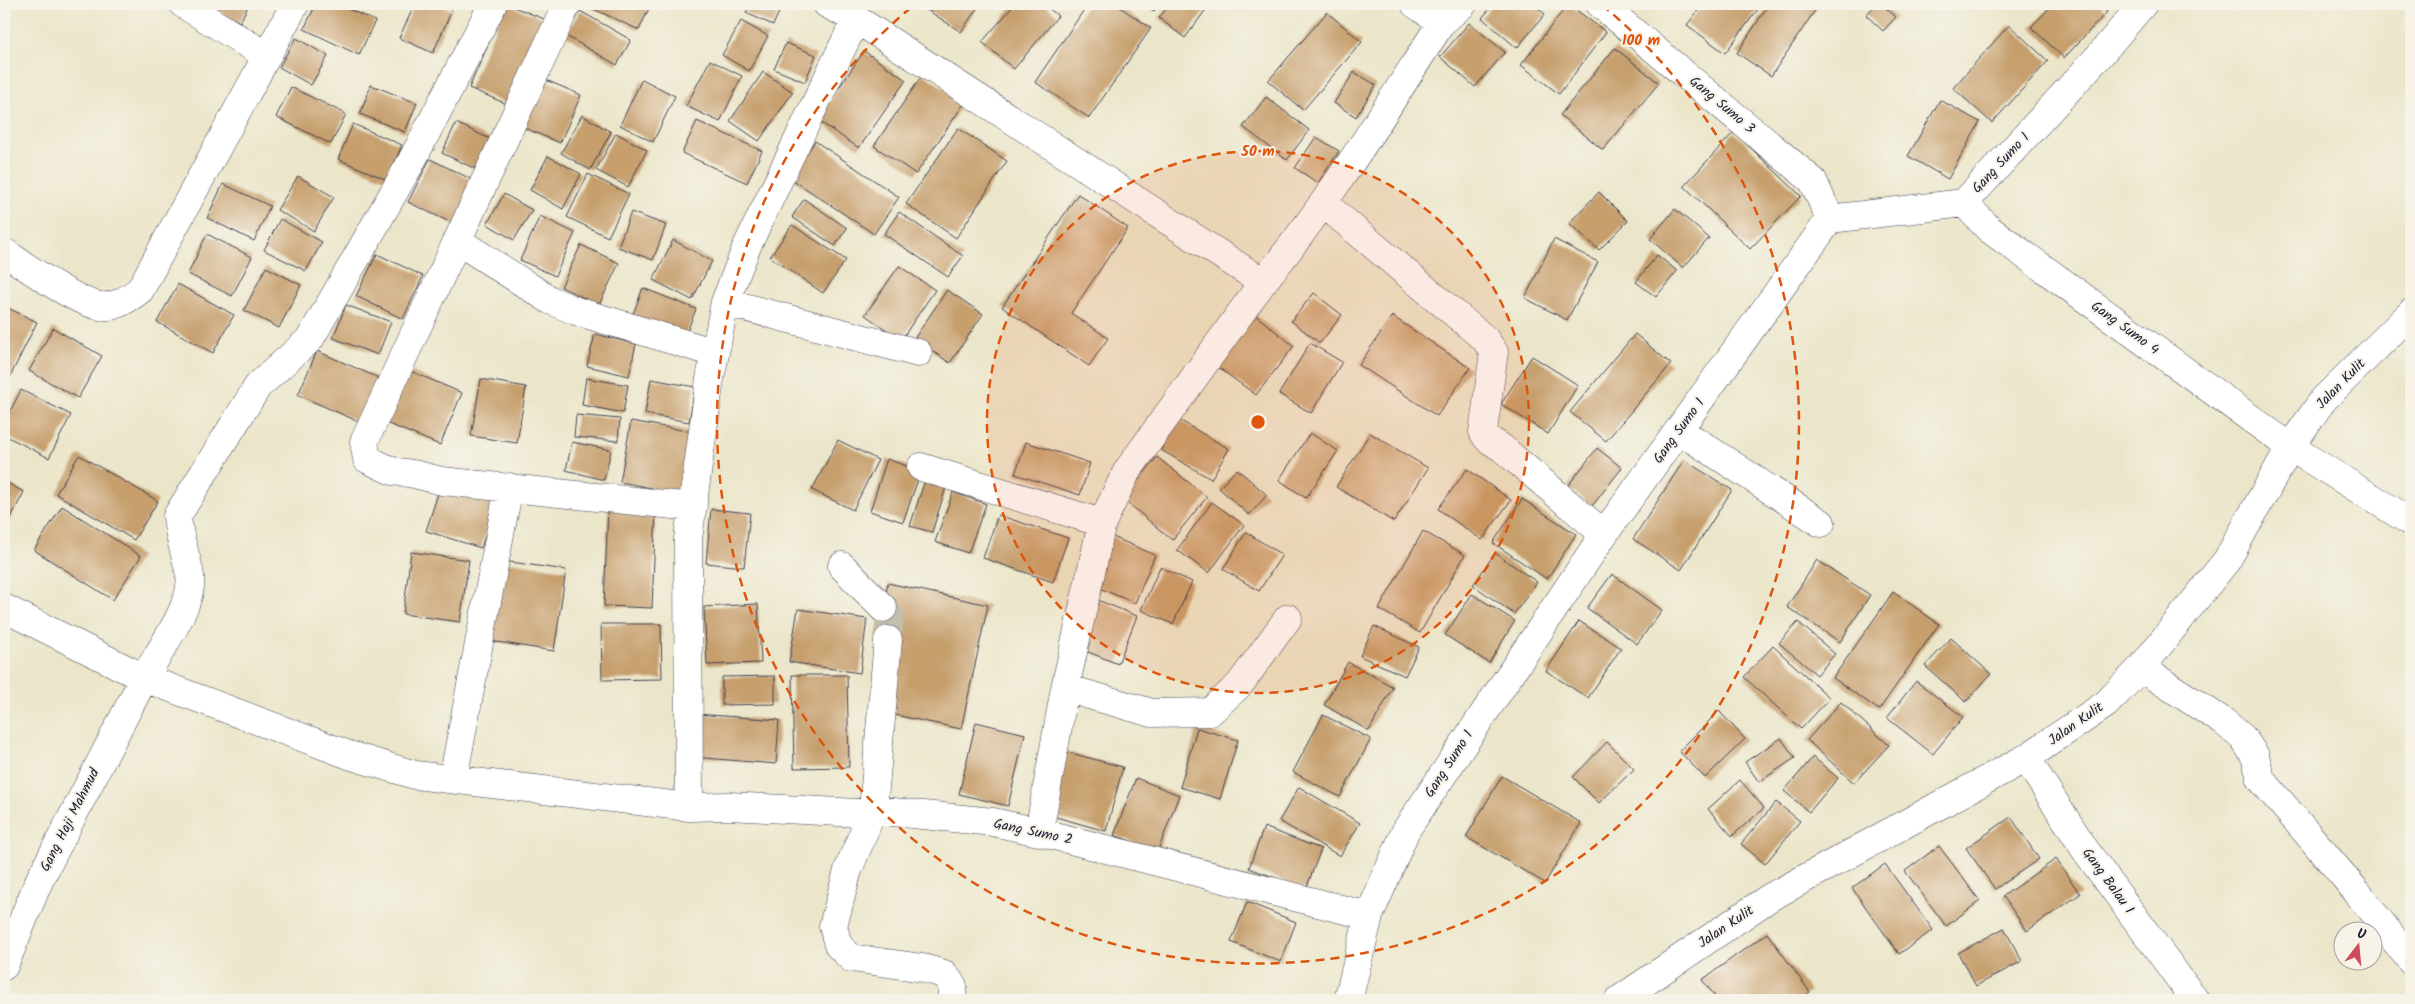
<svg xmlns="http://www.w3.org/2000/svg" width="2415" height="1004" font-family="Kalam,sans-serif">
  <rect width="100%" height="100%" fill="#f7f3e8"/>
  <filter id="ink" filterUnits="userSpaceOnUse"><feTurbulence type="fractalNoise" baseFrequency=".02" numOctaves="2"/><feDisplacementMap in="SourceGraphic" scale="10" xChannelSelector="R" yChannelSelector="G"/><feConvolveMatrix kernelMatrix="1 2 1 2 8 2 1 2 1" color-interpolation-filters="sRGB"/></filter>
  <filter id="wash" filterUnits="userSpaceOnUse"><feTurbulence type="fractalNoise" baseFrequency=".0096" numOctaves="4" result="noise"/><feDisplacementMap in="SourceGraphic" scale="20" xChannelSelector="R" yChannelSelector="G"/><feGaussianBlur stdDeviation="1.12" result="paint"/><feColorMatrix in="noise" values="0 0 0 0 0 0 0 0 0 0 0 0 0 0 0 0 0 1.4 0 .05"/><feComposite in="paint" operator="in"/></filter>
  <g filter="url(#wash)">
    <rect width="100%" height="100%" fill="#ebe6ca"/>
    <g id="blocks">
      <path fill="#c69f6d" d="M212,4H249L240,22L210,7Z
        M316,4H337L375,21L359,55L304,29Z
        M415,4H438L452,10L433,53L399,38Z
        M506,4L552,22L514,107L469,88Z
        M583,4H651L639,30Z
        M750,4H783L773,25L746,13Z
        M918,4H980L961,32Z
        M1015,4H1044L1058,16L1014,69L982,42Z
        M1088,4H1115L1151,28L1089,118L1035,82Z
        M1144,4H1160L1154,11Z
        M1170,4H1210L1185,38L1159,18Z
        M1494,4H1533L1545,14L1517,48L1482,18Z
        M1568,4L1606,32L1559,94L1521,65Z
        M1703,4H1762L1725,53L1687,25Z
        M1769,4L1818,6L1771,76L1737,53Z
        M1876,4H1881L1896,17L1883,31L1866,15Z
        M1895,4H1909L1904,10Z
        M2053,4H2097L2107,12L2064,58L2031,27Z
        M580,11L631,40L617,65L566,36Z
        M1327,12L1362,42L1303,110L1268,81Z
        M741,21L768,36L749,71L722,55Z
        M1469,23L1505,52L1475,87L1440,57Z
        M2009,25L2048,61L1992,123L1953,88Z
        M296,38L328,56L311,85L279,67Z
        M786,43L816,55L805,82L774,69Z
        M1615,48L1659,83L1603,150L1560,115Z
        M864,51L906,80L859,148L817,120Z
        M710,60L742,76L720,122L686,106Z
        M763,72L793,92L759,141L730,121Z
        M1354,72L1376,85L1356,117L1334,103Z
        M923,74L965,102L916,174L874,146Z
        M539,77L581,95L560,143L518,125Z
        M642,79L675,96L653,142L620,125Z
        M371,85L417,103L405,132L360,114Z
        M291,87L346,114L331,144L276,117Z
        M1266,97L1309,130L1287,160L1243,127Z
        M1940,100L1980,122L1948,179L1908,156Z
        M582,115L611,132L590,170L561,153Z
        M697,121L762,151L747,183L682,153Z
        M456,123L501,144L486,174L442,153Z
        M353,124L402,145L387,180L338,159Z
        M958,128L1007,161L956,238L906,204Z
        M1734,132L1801,196L1750,249L1684,186Z
        M616,133L647,150L628,187L596,170Z
        M1316,137L1339,151L1318,183L1295,168Z
        M815,141L899,197L874,234L790,178Z
        M548,156L581,174L563,209L530,190Z
        M430,159L479,183L458,226L408,202Z
        M588,174L629,194L608,237L567,217Z
        M298,176L334,197L314,231L277,210Z
        M223,184L270,206L254,241L207,218Z
        M1599,192L1628,221L1599,250L1569,223Z
        M504,194L532,210L514,240L487,224Z
        M1078,194L1128,228L1071,313L1108,338L1089,366L1002,307Z
        M804,199L847,228L835,246L792,217Z
        M1675,209L1709,238L1683,268L1650,239Z
        M631,212L666,225L653,260L618,247Z
        M899,212L963,256L948,277L884,234Z
        M540,216L575,233L555,276L520,260Z
        M280,219L322,242L306,271L264,250Z
        M792,225L846,260L823,293L770,257Z
        M207,234L252,257L232,296L188,274Z
        M1554,239L1598,262L1567,320L1525,298Z
        M673,240L712,261L692,300L653,280Z
        M581,245L619,263L599,305L561,287Z
        M377,254L423,276L403,319L356,296Z
        M1657,255L1677,271L1656,297L1636,282Z
        M899,266L935,290L901,340L865,315Z
        M266,267L301,285L279,328L244,310Z
        M178,284L234,315L213,353L157,322Z
        M643,288L696,309L682,344L629,324Z
        M947,290L983,314L950,363L914,339Z
        M1314,293L1342,315L1320,343L1291,321Z
        M346,305L391,322L378,355L333,338Z
        M4,306L37,322L4,389Z
        M1254,314L1294,346L1256,395L1215,365Z
        M1392,316L1470,368L1437,416L1359,365Z
        M53,328L102,356L78,398L29,371Z
        M595,334L636,344L629,376L587,366Z
        M1635,334L1671,364L1606,441L1570,412Z
        M1310,343L1342,362L1311,413L1279,394Z
        M317,351L381,379L362,423L298,395Z
        M1532,356L1578,385L1548,434L1501,404Z
        M408,370L462,393L440,445L386,423Z
        M586,378L628,385L623,413L582,405Z
        M481,379L526,387L517,443L471,436Z
        M651,379L695,387L689,422L645,414Z
        M21,390L71,415L49,458L4,435V423Z
        M576,415L620,419L618,441L574,437Z
        M1179,420L1229,449L1211,479L1161,450Z
        M631,421L693,432L682,494L620,482Z
        M1310,433L1338,451L1306,498L1279,480Z
        M1370,433L1428,468L1394,522L1336,487Z
        M838,440L878,460L853,510L812,490Z
        M572,442L611,450L604,480L566,470Z
        M1026,442L1090,463L1080,495L1015,474Z
        M1597,448L1622,468L1592,506L1567,487Z
        M79,455L158,501L134,540L56,494Z
        M1157,457L1207,497L1172,540L1123,499Z
        M887,459L921,471L903,522L870,511Z
        M1684,460L1732,490L1681,570L1633,539Z
        M1237,469L1267,495L1249,515L1219,488Z
        M1467,469L1511,500L1482,540L1438,509Z
        M927,474L948,481L932,532L910,526Z
        M4,481L24,492L4,531Z
        M442,481L497,499L481,548L426,531Z
        M953,492L986,504L968,553L935,542Z
        M1522,499L1576,534L1547,579L1493,543Z
        M1212,502L1244,525L1209,573L1177,550Z
        M62,506L141,556L113,600L34,550Z
        M608,506L656,508L652,608L604,606Z
        M711,509L750,513L744,567L706,563Z
        M998,515L1068,538L1053,582L983,558Z
        M1423,531L1465,555L1420,633L1379,609Z
        M1246,532L1282,555L1259,591L1223,569Z
        M1113,537L1155,555L1135,603L1092,585Z
        M411,552L469,560L460,622L403,614Z
        M1495,553L1537,582L1514,614L1473,585Z
        M1817,560L1870,595L1840,642L1787,607Z
        M503,561L566,570L554,651L490,641Z
        M1160,567L1192,582L1173,624L1141,610Z
        M1612,574L1662,610L1637,644L1587,608Z
        M888,583L988,605L961,729L886,713L902,643L876,638Z
        M1893,592L1939,624L1879,710L1833,678Z
        M1472,594L1515,621L1489,663L1445,635Z
        M1095,599L1137,616L1118,664L1076,647Z
        M758,604L761,663L707,665L704,607Z
        M798,609L867,619L860,673L789,662Z
        M1579,621L1621,648L1588,698L1546,671Z
        M1798,622L1835,654L1817,675L1779,643Z
        M601,624H661L662,679L602,680Z
        M1374,626L1419,647L1405,676L1360,656Z
        M1951,638L1991,674L1966,702L1925,666Z
        M1773,646L1830,698L1801,729L1744,677Z
        M1348,662L1393,687L1369,731L1324,705Z
        M792,675H847L849,767L794,768Z
        M775,676V704L722,705V677Z
        M1916,681L1963,717L1933,754L1887,718Z
        M1841,702L1889,745L1854,783L1807,740Z
        M1719,711L1745,739L1705,778L1679,751Z
        M696,714L779,720L776,764L693,757Z
        M1323,715L1371,739L1340,797L1293,772Z
        M976,722L1025,734L1008,806L959,794Z
        M1197,728L1238,740L1220,799L1180,787Z
        M1781,738L1795,758L1759,782L1745,762Z
        M1607,742L1634,769L1599,803L1573,777Z
        M1067,752L1123,767L1106,831L1049,815Z
        M1813,757L1838,778L1809,812L1784,791Z
        M1502,776L1581,823L1545,883L1466,837Z
        M1136,778L1179,795L1158,851L1114,835Z
        M1740,780L1764,808L1732,836L1708,809Z
        M1299,787L1360,823L1340,856L1279,821Z
        M1776,802L1800,821L1765,864L1741,844Z
        M2011,817L2039,859L1995,889L1966,848Z
        M1264,827L1321,849L1306,889L1249,868Z
        M1939,846L1980,901L1946,926L1905,871Z
        M2056,859L2080,894L2027,931L2003,896Z
        M1885,864L1933,930L1899,954L1852,888Z
        M1247,902L1296,922L1281,962L1231,942Z
        M2004,928L2022,961L1976,986L1958,953Z
        M1767,933L1810,992L1799,1000H1718L1702,980Z"/>
    </g>
  </g>
  <g filter="url(#ink)">
    <use href="#blocks" fill-opacity="0" stroke="#403f50" stroke-width="1"/>
    <g fill="none" stroke-linecap="round" stroke-linejoin="round">
      <path stroke="#c3bfad" stroke-width="28" stroke-dasharray="28 14" stroke-linecap="butt" d="M883,608L890,616L888,640"/>
      <defs>
        <path id="street" d="M183,4L267,56
          M567,4L364,442L367,459L392,471L414,474L442,481L693,507
          M827,4L856,19L1263,282C1330,201 1385,110 1442,22L1463,4
          M1415,4L1442,22
          M1600,4L1813,181L1830,219
          M1323,203L1485,339L1494,352L1483,432L1488,439L1502,448L1604,534
          M1964,203L1989,229L2290,447L2411,522
          M458,241L550,300L576,311L715,353
          M4,252C25,266 78,304 101,306C116,308 129,298 140,290L295,4
          M725,302L918,353
          M1679,430L1821,523
          M921,467L1102,523L1065,688L1039,832
          M1102,523L1127,471L1263,282
          M842,566L883,608
          M4,608L144,678C157,654 195,603 190,576C187,556 178,537 177,516L258,386L310,339L410,164L493,4
          M888,640L873,810L848,870L833,926L838,945L851,958L923,968L944,974L953,986L951,1000
          M2141,668L2224,722L2243,738L2255,756L2261,779L2357,892L2411,961
          M1065,688L1152,713L1210,712L1240,684L1288,618
          M2026,758L2086,851L2195,1000
          M453,779L509,487
          M689,807L688,539L710,379L725,302L747,246L856,19
          M4,966L39,881L144,678L349,755L415,775L689,807L729,806L858,813L873,810L993,822L1039,832L1369,916
          M1348,1000L1369,916L1406,830L1604,534L1830,219L1964,203L2100,55L2143,4
          M1619,1000L1769,898L2026,758L2106,704L2141,668L2227,560L2290,447L2323,400L2411,313"/>
      </defs>
      <use href="#street" stroke="#403f50" stroke-width="29"/>
      <use href="#street" stroke="#fff" stroke-width="28"/>
    </g>
  </g>
  <circle cx="1258" cy="422" r="271" fill="#de560e" fill-opacity=".12"/>
  <g fill="none" stroke="#de560e" stroke-width="2.5" stroke-dasharray="9 6">
    <circle cx="1258" cy="422" r="271"/>
    <path d="M1602 5A541 541 0 1 1 914 5"/>
  </g>
  <g text-anchor="middle" dominant-baseline="central" stroke-width="4" stroke-linejoin="round" paint-order="stroke">
    <g font-size="14" fill="#22223b" stroke="#f7f3e8">
      <text transform="translate(1722 105) rotate(40)">Gang Sumo 3</text>
      <text transform="translate(2001 163) rotate(-47)">Gang Sumo 1</text>
      <text transform="translate(2125 328) rotate(36)">Gang Sumo 4</text>
      <text transform="translate(2341 384) rotate(-46)">Jalan Kulit</text>
      <text transform="translate(1679 431) rotate(-54)">Gang Sumo 1</text>
      <text transform="translate(2076 724) rotate(-35)">Jalan Kulit</text>
      <text transform="translate(1449 764) rotate(-57)">Gang Sumo 1</text>
      <text transform="translate(70 820) rotate(-63)">Gang Haji Mahmud</text>
      <text transform="translate(1033 832) rotate(12)">Gang Sumo 2</text>
      <text transform="translate(2108 881) rotate(54)">Gang Balau 1</text>
      <text transform="translate(1726 927) rotate(-34)">Jalan Kulit</text>
    </g>
  </g>
  <circle cx="1258" cy="422" r="8" fill="#de560e" stroke="#f7f3e8" stroke-width="2.5"/>
  <g font-size="15" text-anchor="middle" font-weight="bold" fill="#de560e" stroke="#f7f3e8" stroke-width="4" stroke-linejoin="round" paint-order="stroke">
    <text x="1641" y="45">100 m</text>
    <text x="1258" y="156">50 m</text>
  </g>
  <rect width="2415" height="1004" fill="none" stroke="#f7f3e8" stroke-width="20"/>
  <g transform="translate(2358 946) rotate(16)"><circle r="24" fill="#f7f3e8" stroke="#a29fa3"/>
  <path d="M0-4L9 19L0 12L-9 19Z" fill="#d1495b"/>
  <text y="-8" font-size="14" font-weight="bold" text-anchor="middle" fill="#22223b">U</text>
  </g>
</svg>
